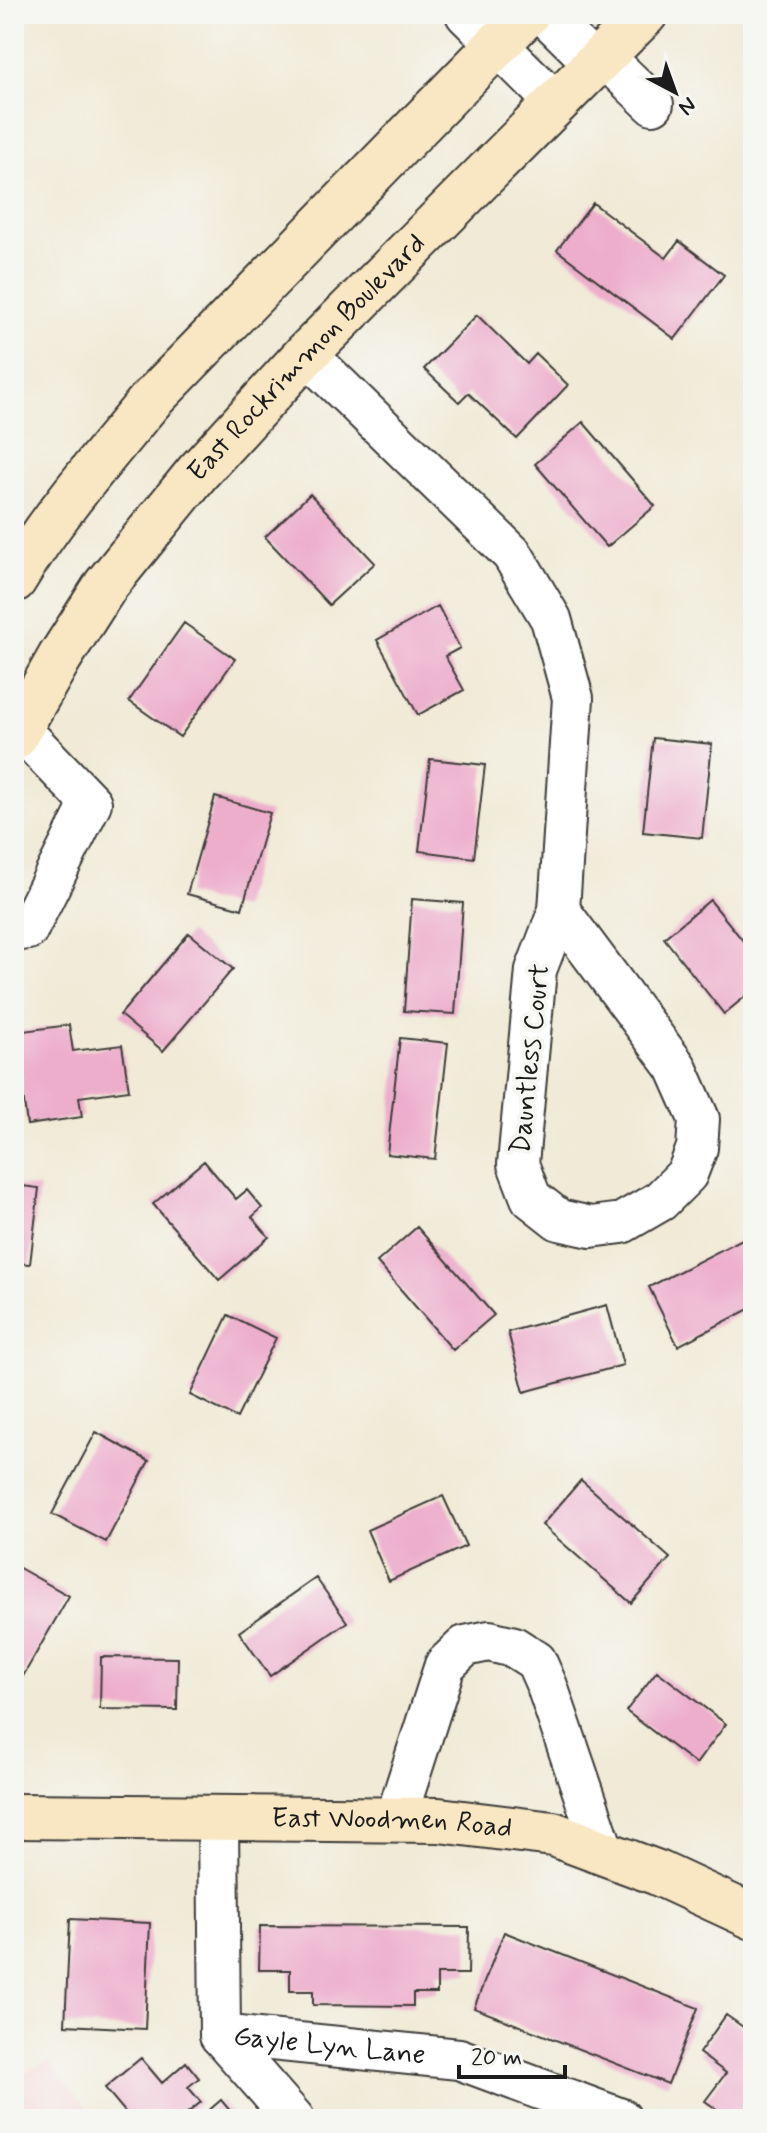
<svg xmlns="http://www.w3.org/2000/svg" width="767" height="2133" font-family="Mynerve,sans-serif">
  <rect width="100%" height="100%" fill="#f6f6f2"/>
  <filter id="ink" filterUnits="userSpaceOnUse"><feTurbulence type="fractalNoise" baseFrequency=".0125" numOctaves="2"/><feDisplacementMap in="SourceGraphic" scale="16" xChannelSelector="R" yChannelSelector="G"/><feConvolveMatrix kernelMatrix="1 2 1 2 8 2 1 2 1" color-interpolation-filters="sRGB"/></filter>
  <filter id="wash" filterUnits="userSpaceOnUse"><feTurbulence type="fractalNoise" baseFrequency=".006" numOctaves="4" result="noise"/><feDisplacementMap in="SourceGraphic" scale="32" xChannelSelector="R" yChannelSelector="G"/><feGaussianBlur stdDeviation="1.8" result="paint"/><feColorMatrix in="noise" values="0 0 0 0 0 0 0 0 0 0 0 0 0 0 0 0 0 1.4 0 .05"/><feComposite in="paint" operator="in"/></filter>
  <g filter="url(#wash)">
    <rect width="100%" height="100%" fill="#f0ead6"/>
    <path fill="#f7cfd3" d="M48,2061L96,2119H14V2078Z"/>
    <g id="blocks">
      <path fill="#edaecc" d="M593,203L666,258L679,241L724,275L675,339L557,250Z
        M477,315L527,364L536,354L568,385L517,439L468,393L459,402L424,369Z
        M583,422L655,506L607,547L535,464Z
        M310,494L375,563L329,605L265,537Z
        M438,606L460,648L445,656L464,690L418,715L377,640Z
        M184,623L235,659L180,737L129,701Z
        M653,738L712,744L702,838L643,832Z
        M430,759L485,765L474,858L419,851Z
        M215,797L270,813L242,909L187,894Z
        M412,899L463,903L455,1014L404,1011Z
        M710,900L753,953V990L724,1014L664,938Z
        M189,933L233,969L163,1051L120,1015Z
        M69,1025L73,1051L122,1045L129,1090L79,1097L82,1117L27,1125L15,1032Z
        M400,1038L448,1043L435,1159L387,1154Z
        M204,1161L236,1199L247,1190L262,1208L252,1217L269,1237L219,1280L153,1204Z
        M14,1185L39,1188L30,1264L14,1263Z
        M417,1227L494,1315L453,1350L377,1262Z
        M748,1236L753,1247V1307L678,1346L649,1287Z
        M607,1305L623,1365L524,1392L508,1332Z
        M228,1315L276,1338L237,1418L190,1395Z
        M96,1432L149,1461L106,1542L52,1514Z
        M581,1480L670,1558L631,1603L542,1525Z
        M443,1496L466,1546L389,1581L367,1530Z
        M14,1565L69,1596L22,1678L14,1674Z
        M316,1578L347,1622L270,1676L239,1632Z
        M101,1657L178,1658L177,1710L100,1709Z
        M657,1671L726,1724L696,1764L626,1711Z
        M70,1919L150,1923L145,2029L65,2025Z
        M260,1926L469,1927L468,1974H437V1993H413V2006L313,2005V1991H290V1970H259Z
        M504,1932L698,2008L668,2084L474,2008Z
        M726,2015L753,2034V2119H731L705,2101L726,2073L699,2053Z
        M141,2058L162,2083L186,2062L199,2078L188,2087L201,2102L185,2115L188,2119H131L105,2088Z
        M221,2100L237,2119H199Z"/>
    </g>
  </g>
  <g filter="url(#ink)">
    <use href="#blocks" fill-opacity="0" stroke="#3c3b38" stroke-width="2"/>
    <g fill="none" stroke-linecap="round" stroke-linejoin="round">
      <defs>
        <g id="minor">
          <path d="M466,14L556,103"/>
          <path d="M544,14L595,64"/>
          <path d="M603,56L653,104"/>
          <path d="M306,354L512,554L551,619L573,698L559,910L536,970L518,1164L531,1198L559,1220L591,1227L622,1223L660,1201L687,1174L697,1148L699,1119L676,1067L559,910"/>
          <path d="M14,931L28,929L91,803L18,727"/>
          <path d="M218,1820L220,2035L294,2119"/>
          <path d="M395,1821L445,1665L465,1646L489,1641L514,1647L536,1661L547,1686L604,1853"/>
          <path id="s1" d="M220,2035L459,2059L621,2119"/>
        </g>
        <g id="secondary">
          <path d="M14,580C52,516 102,459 149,402L527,14"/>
          <path id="s2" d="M14,738L60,657L106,585L197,473L306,354L645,14"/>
          <path id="s3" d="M14,1816L439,1820L553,1834L658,1873L753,1917"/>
        </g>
      </defs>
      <use href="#minor" stroke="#3c3b38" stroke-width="44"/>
      <use href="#secondary" stroke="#3c3b38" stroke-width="48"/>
      <use href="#minor" stroke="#fff" stroke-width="40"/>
      <use href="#secondary" stroke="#f9e7c3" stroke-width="44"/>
    </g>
  </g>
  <g text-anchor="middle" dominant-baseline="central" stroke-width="8" stroke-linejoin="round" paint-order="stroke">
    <g font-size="28" fill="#1c1c1c" stroke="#f6f6f2">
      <text stroke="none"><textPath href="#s2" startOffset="482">East Rockrimmon Boulevard</textPath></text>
      <text transform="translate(531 1059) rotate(-84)">Dauntless Court</text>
      <text stroke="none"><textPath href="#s3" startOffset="378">East Woodmen Road</textPath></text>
      <text stroke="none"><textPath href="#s1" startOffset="110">Gayle Lyn Lane</textPath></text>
    </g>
  </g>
  <rect width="767" height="2133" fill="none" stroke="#f6f6f2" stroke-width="48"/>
  <g transform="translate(675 92) rotate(139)" stroke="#f6f6f2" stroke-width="6" paint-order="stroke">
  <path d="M0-6L14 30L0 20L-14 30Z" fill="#1c1c1c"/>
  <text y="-12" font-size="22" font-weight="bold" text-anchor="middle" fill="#1c1c1c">N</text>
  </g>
  <path d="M459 2065v12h106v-12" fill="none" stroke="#1c1c1c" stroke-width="4"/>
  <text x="471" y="2065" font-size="24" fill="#1c1c1c" stroke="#f6f6f2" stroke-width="6" paint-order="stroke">20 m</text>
</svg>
